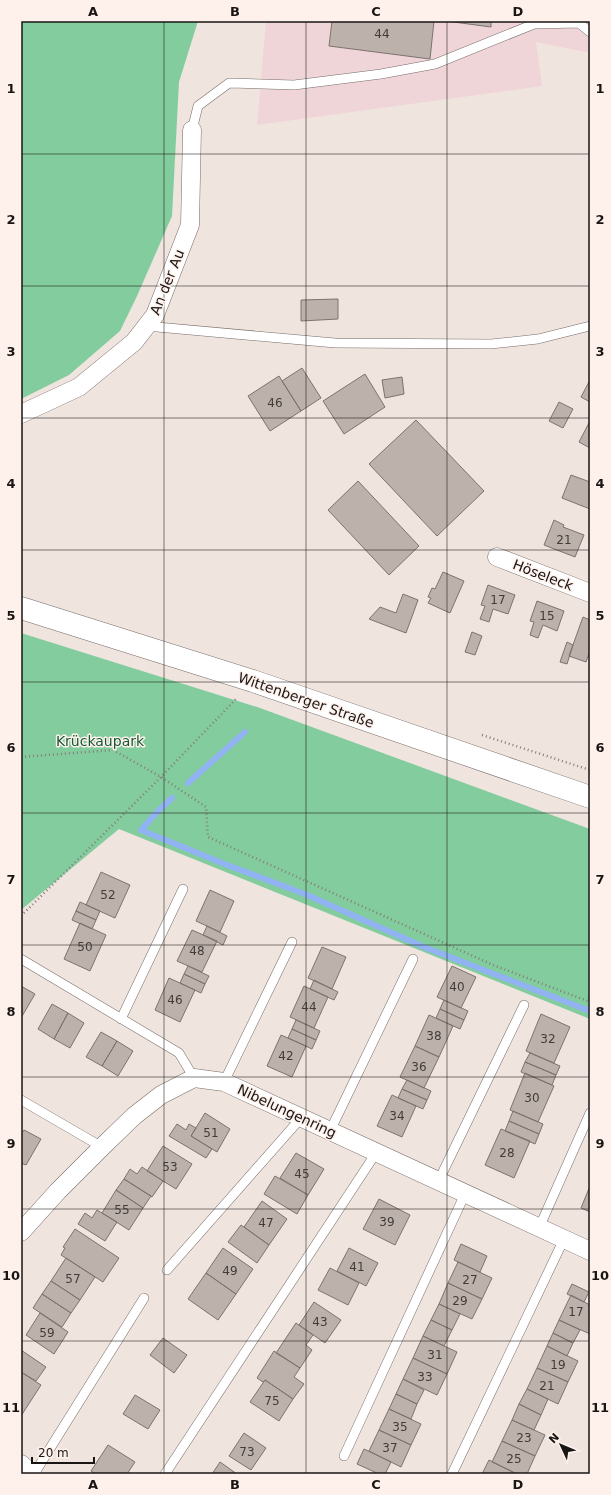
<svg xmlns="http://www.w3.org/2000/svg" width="611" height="1495" font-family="'DejaVu Sans',sans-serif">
  <rect width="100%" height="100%" fill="#f0e4df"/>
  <path fill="#f0d5d8" d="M266,21H590V53L536,42L542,86L257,125Z"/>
  <path fill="#83cc9e" d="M21,21H198L179,82L172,216L137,296L120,331L69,375L21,399Z
    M21,633L260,708L590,829V1019L119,829L21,910Z"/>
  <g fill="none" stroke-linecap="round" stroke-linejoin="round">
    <path stroke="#91b3f2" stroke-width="6" d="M188,783L245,732
      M172,798L158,811L141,830L227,865L305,894L424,947L590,1011"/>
  </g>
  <path fill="#bdb1ac" stroke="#7d726e" d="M332,21H434L430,59L329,46Z
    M446,21H491V27Z
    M338,299V319L301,321V300Z
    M302,368L321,398L301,411L282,381Z
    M365,374L385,407L344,434L323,401Z
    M279,376L301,411L270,431L248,396Z
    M402,377L404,394L385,398L382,380Z
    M590,380V402L581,397Z
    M559,402L573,409L563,428L549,421Z
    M416,420L484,491L437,536L369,464Z
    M590,421V448L579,442Z
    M571,475L590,482V509L562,498Z
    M358,481L419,546L389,575L328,510Z
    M554,520L564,525L563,527L584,535L575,557L544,545Z
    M443,572L464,581L450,613L428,603L431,598L428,597L432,588L435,589Z
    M488,585L515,595L508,614L493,609L489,622L480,619L485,606L481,605Z
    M403,594L418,600L406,633L369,619L380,607L396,613Z
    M537,601L564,611L557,631L543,625L538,638L530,635L534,622L530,621Z
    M583,617L590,620V651L586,662L569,656Z
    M472,632L482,636L475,655L465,652Z
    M567,642L573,645L567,664L560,662Z
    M101,872L130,885L115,918L86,905Z
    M210,890L234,901L220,932L196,921Z
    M80,902L100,911L96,920L76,911Z
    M76,911L96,920L92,929L72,920Z
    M80,923L106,935L90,971L64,959Z
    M207,926L227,936L223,945L203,935Z
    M192,930L217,941L202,972L177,961Z
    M322,947L346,957L332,989L308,978Z
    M188,966L209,976L205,984L184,974Z
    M452,966L476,977L461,1008L437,997Z
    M184,974L205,984L201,993L180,983Z
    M169,978L195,990L180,1022L155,1010Z
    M314,980L338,992L334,1000L310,989Z
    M21,986L35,994L21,1018Z
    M304,986L328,997L314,1028L290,1017Z
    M444,1000L468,1011L464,1020L440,1009Z
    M52,1004L68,1013L54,1039L38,1029Z
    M440,1009L464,1020L460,1029L436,1018Z
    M68,1013L84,1023L70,1048L54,1039Z
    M541,1014L570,1027L554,1063L526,1051Z
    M429,1015L453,1026L439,1057L415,1046Z
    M296,1020L320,1031L316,1040L292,1029Z
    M292,1029L316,1040L312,1049L288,1038Z
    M101,1032L117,1041L102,1066L86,1057Z
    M281,1035L306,1046L292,1077L267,1066Z
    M117,1041L133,1051L118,1076L102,1066Z
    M415,1046L439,1057L424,1088L400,1077Z
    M530,1053L560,1066L556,1075L525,1062Z
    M525,1062L556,1075L552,1085L521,1072Z
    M525,1073L554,1086L538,1122L510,1110Z
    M407,1080L431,1091L427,1100L402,1089Z
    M402,1089L427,1100L423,1109L398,1098Z
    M392,1095L416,1106L402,1137L377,1126Z
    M513,1111L543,1124L539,1134L509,1121Z
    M205,1113L230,1129L217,1152L191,1136Z
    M509,1121L539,1134L535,1144L505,1131Z
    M177,1124L186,1130L189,1124L196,1128L191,1136L212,1149L206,1158L169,1136Z
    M501,1129L530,1141L514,1178L485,1165Z
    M24,1130L41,1139L26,1165L21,1163V1134Z
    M163,1146L192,1164L176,1189L147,1171Z
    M296,1153L324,1169L308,1195L280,1178Z
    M142,1167L163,1181L152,1197L124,1179L130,1169L137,1174Z
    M275,1176L308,1195L297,1214L264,1194Z
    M124,1179L151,1196L143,1208L116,1190Z
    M590,1186V1212L581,1208Z
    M116,1190L143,1208L129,1230L102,1213Z
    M379,1199L410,1215L395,1245L363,1229Z
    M262,1201L287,1219L269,1245L244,1227Z
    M97,1210L117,1222L105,1241L78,1224L85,1213L92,1218Z
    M241,1225L269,1245L257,1263L228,1242Z
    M75,1229L119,1258L103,1282L61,1255L65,1248L63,1247Z
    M461,1244L487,1256L480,1272L454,1260Z
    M223,1248L253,1269L236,1294L206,1273Z
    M349,1248L378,1263L366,1286L337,1271Z
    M66,1258L95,1277L80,1300L51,1281Z
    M458,1262L492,1278L482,1299L448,1283Z
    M330,1268L359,1283L348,1305L318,1290Z
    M206,1273L236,1294L218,1320L188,1299Z
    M51,1281L80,1300L71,1313L42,1294Z
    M448,1283L482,1299L472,1319L439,1304Z
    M572,1284L589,1292L584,1302L567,1294Z
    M42,1294L71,1313L62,1327L33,1308Z
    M571,1295L590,1305V1334L559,1320Z
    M314,1302L341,1320L325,1343L299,1325Z
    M439,1304L460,1314L452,1330L431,1320Z
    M40,1313L68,1332L54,1354L26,1335Z
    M431,1320L452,1330L444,1346L423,1336Z
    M559,1320L580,1330L573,1343L553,1333Z
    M296,1323L313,1335L306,1345L312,1350L300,1368L276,1353Z
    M553,1333L573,1343L567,1356L547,1346Z
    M423,1336L457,1352L447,1374L413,1358Z
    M163,1338L187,1355L174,1373L150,1355Z
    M547,1346L578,1361L568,1382L537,1368Z
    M21,1350L46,1367L36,1381L21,1372Z
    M274,1351L300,1368L294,1377L304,1384L293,1399L265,1380L263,1382L257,1378Z
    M413,1358L447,1374L437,1395L403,1379Z
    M537,1368L568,1382L558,1404L527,1389Z
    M21,1372L41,1385L21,1416Z
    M403,1379L424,1390L417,1404L396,1394Z
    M265,1380L293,1399L279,1421L250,1402Z
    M527,1389L548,1399L541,1415L519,1404Z
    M396,1394L417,1404L411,1419L389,1409Z
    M135,1395L160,1410L148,1429L123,1414Z
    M519,1404L541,1415L534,1430L512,1420Z
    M389,1409L421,1424L411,1445L379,1430Z
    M512,1420L545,1435L535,1456L502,1441Z
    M379,1430L411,1445L401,1467L369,1451Z
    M244,1433L266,1448L251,1470L229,1456Z
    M502,1441L535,1456L527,1474H517L492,1462Z
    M108,1445L135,1462L127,1474H96L91,1471Z
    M364,1449L391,1462L385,1474H379L357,1464Z
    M489,1460L513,1472L512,1474H482Z
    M220,1462L237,1474H212Z"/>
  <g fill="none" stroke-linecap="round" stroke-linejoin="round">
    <defs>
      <path id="lane" d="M192,130L198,106L229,83L294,85L381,74L435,64L534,24L579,23L590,32
        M146,326L335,343L491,344L538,339L590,326
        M21,959L179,1053L194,1078
        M121,1019L183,889
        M224,1082L292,942
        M21,1100L102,1147
        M330,1131L413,959
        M438,1182L524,1005
        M539,1228L590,1113
        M167,1270L301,1118
        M344,1456L465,1194
        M34,1474L144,1298
        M165,1474L376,1153
        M452,1474L564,1239"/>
      <path id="street" d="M21,414L79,387L134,342L155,315L190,225L192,130
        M497,557L590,593
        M21,1232L58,1191L102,1147L134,1116L161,1095L194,1078L224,1082L590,1251
        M21,1464L32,1474"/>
      <path id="secondary" d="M21,608L253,681L590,797"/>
    </defs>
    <use href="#lane" stroke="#776c68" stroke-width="10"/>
    <use href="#street" stroke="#776c68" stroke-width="19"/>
    <use href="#secondary" stroke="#776c68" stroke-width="23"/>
    <path stroke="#857d79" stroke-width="2.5" stroke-dasharray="1 3" stroke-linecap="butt" d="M482,735L590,770
      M21,757L113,750L161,777L206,807L208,837L493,965L590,1002
      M21,916L161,777L236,699"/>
    <use href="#lane" stroke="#fff" stroke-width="9"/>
    <use href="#street" stroke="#fff" stroke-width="18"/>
    <use href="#secondary" stroke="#fff" stroke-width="22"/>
  </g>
  <path fill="none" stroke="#191513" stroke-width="1" stroke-opacity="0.55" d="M164,21V1474M306,21V1474M447,21V1474M21,154H590M21,286H590M21,418H590M21,550H590M21,682H590M21,813H590M21,945H590M21,1077H590M21,1209H590M21,1341H590"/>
  <g text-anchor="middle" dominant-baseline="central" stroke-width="3" stroke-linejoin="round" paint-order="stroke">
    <g font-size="12" fill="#423c39">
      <text x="382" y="34">44</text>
      <text x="275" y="403">46</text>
      <text x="564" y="540">21</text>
      <text x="498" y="600">17</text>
      <text x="547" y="616">15</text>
      <text x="108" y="895">52</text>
      <text x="85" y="947">50</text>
      <text x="197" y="951">48</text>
      <text x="457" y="987">40</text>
      <text x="175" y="1000">46</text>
      <text x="309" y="1007">44</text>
      <text x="434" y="1036">38</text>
      <text x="548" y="1039">32</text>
      <text x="286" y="1056">42</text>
      <text x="419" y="1067">36</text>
      <text x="532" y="1098">30</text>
      <text x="397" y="1116">34</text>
      <text x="211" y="1133">51</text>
      <text x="507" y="1153">28</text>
      <text x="170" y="1167">53</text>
      <text x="302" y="1174">45</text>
      <text x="122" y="1210">55</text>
      <text x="387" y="1222">39</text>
      <text x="266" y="1223">47</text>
      <text x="357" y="1267">41</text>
      <text x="230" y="1271">49</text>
      <text x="73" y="1279">57</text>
      <text x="470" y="1280">27</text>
      <text x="460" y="1301">29</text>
      <text x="576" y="1312">17</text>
      <text x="320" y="1322">43</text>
      <text x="47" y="1333">59</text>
      <text x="435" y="1355">31</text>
      <text x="558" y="1365">19</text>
      <text x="425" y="1377">33</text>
      <text x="547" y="1386">21</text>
      <text x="272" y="1401">75</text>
      <text x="400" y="1427">35</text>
      <text x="524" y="1438">23</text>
      <text x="390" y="1448">37</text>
      <text x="247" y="1452">73</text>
      <text x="514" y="1459">25</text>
    </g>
    <g font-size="14" fill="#191513" stroke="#fef1ec">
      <text transform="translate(167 282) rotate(-68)">An der Au</text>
      <text transform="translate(543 575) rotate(21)">Höseleck</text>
      <text transform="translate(306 700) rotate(19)">Wittenberger Straße</text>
      <text transform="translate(287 1111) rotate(25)">Nibelungenring</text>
    </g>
    <g font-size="14" fill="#125935" stroke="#fef1ec">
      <text x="100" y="741">Krückaupark</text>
    </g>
  </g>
  <rect width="611" height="1495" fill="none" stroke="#fef1ec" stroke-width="44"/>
  <g transform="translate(561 1445) rotate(314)" stroke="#fef1ec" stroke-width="3" paint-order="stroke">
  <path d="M0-3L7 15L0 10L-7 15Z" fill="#191513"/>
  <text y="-6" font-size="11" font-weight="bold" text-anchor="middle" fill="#191513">N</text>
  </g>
  <path d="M32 1457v6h62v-6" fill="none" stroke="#191513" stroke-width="2"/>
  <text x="38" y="1457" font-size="12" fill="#191513" stroke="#fef1ec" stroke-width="3" paint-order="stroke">20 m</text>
  <rect x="22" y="22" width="567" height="1451" fill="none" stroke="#191513" stroke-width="1.5"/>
  <g font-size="13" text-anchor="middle" font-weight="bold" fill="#191513">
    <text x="93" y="16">A</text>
    <text x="235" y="16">B</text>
    <text x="376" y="16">C</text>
    <text x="518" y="16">D</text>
    <text x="11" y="93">1</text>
    <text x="600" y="93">1</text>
    <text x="11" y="224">2</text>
    <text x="600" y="224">2</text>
    <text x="11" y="356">3</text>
    <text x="600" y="356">3</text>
    <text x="11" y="488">4</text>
    <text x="600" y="488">4</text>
    <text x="11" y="620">5</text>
    <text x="600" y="620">5</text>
    <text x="11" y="752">6</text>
    <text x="600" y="752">6</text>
    <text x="11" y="884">7</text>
    <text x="600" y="884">7</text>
    <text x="11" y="1016">8</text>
    <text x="600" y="1016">8</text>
    <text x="11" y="1148">9</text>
    <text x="600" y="1148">9</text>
    <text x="11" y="1280">10</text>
    <text x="600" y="1280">10</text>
    <text x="11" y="1412">11</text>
    <text x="600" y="1412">11</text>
    <text x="93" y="1489">A</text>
    <text x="235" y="1489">B</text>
    <text x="376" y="1489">C</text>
    <text x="518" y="1489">D</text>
  </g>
</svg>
